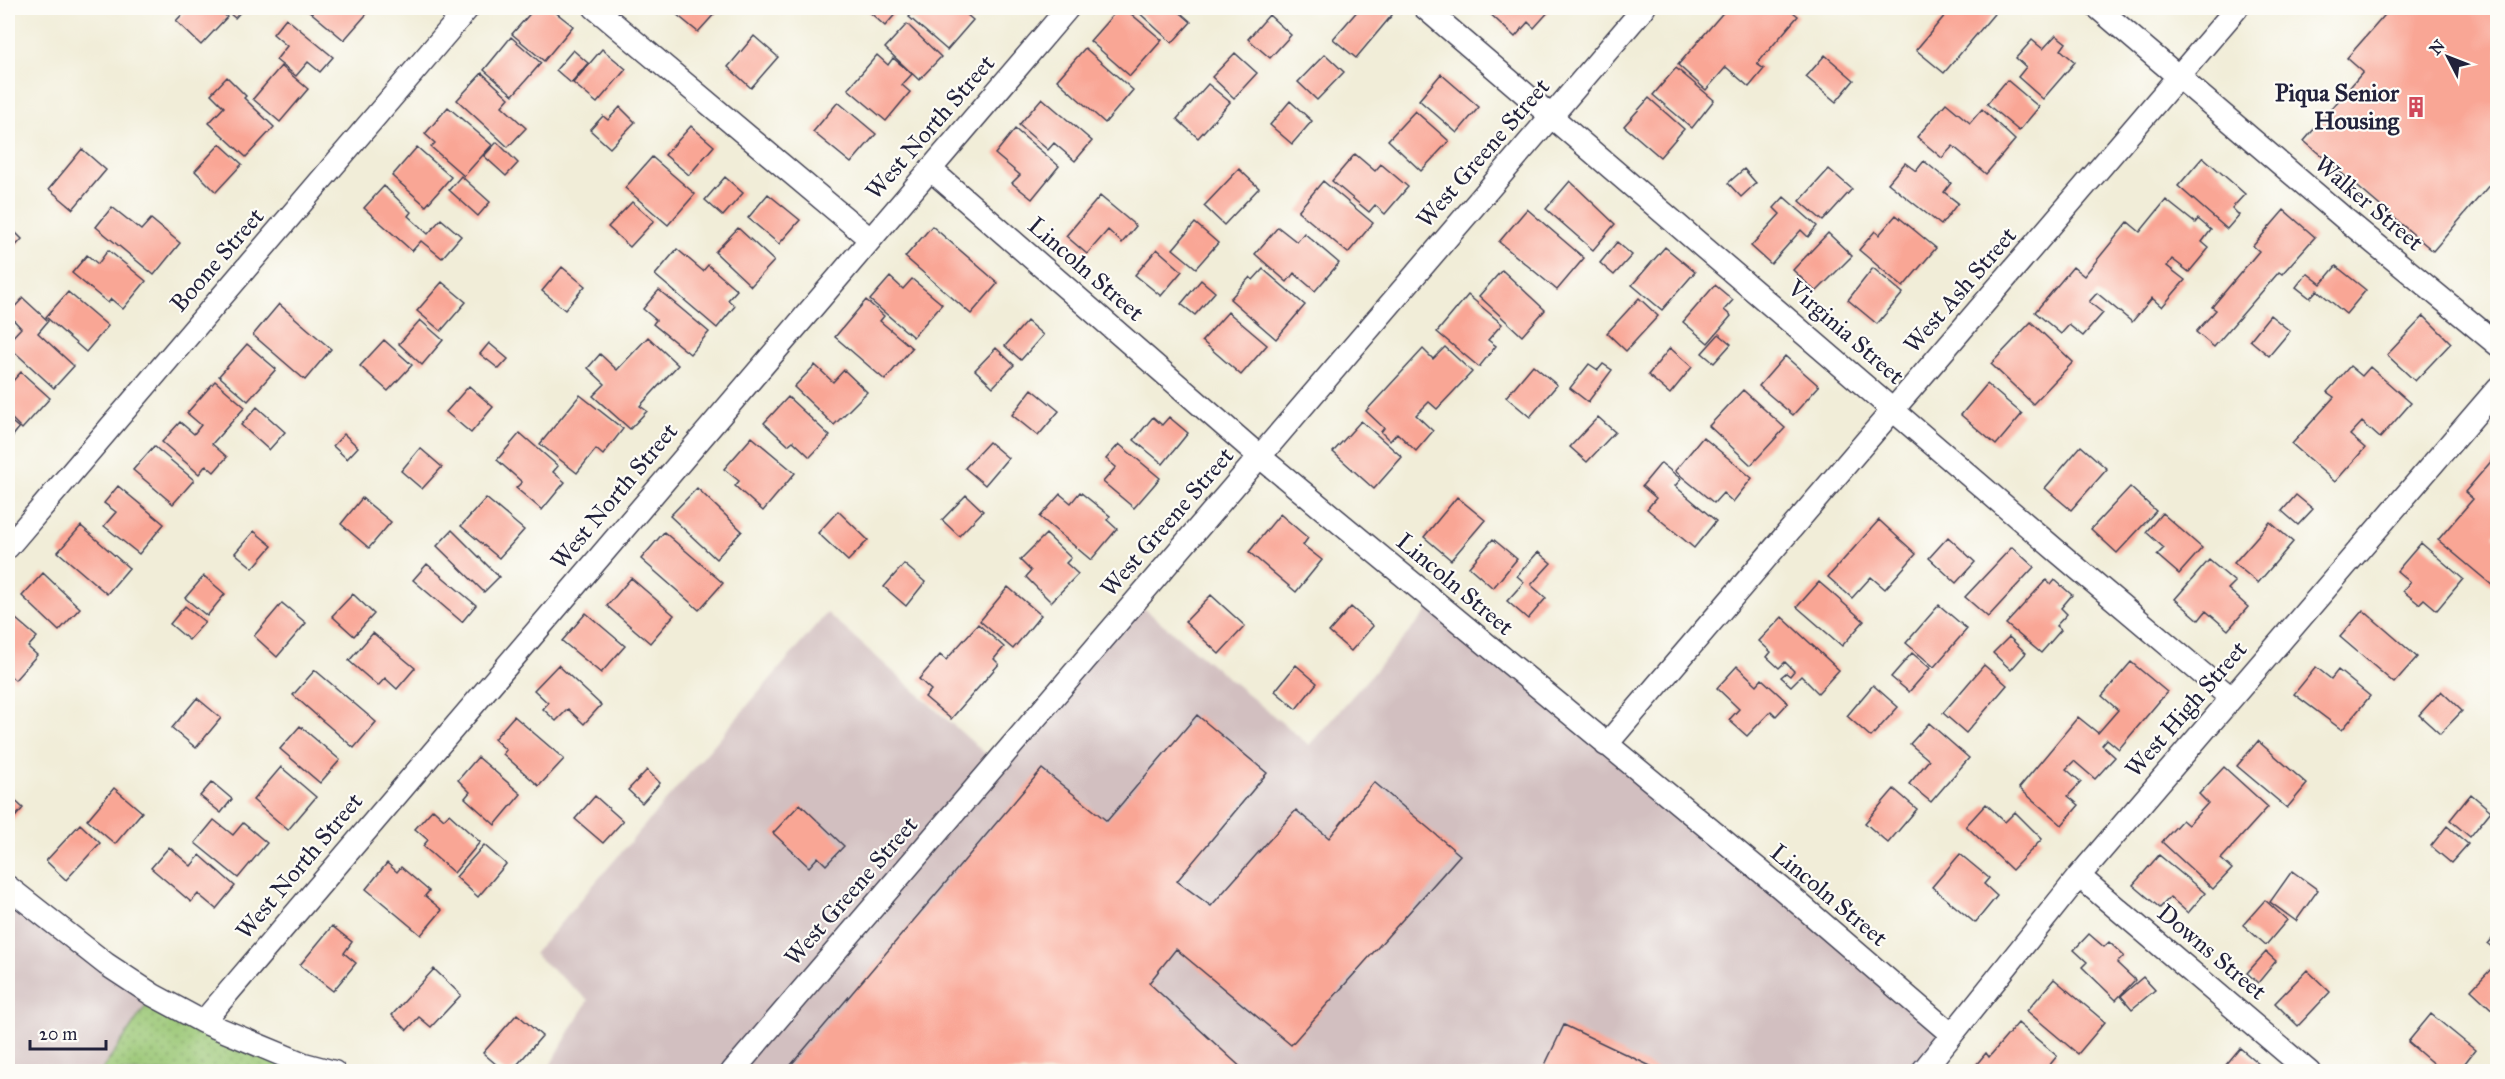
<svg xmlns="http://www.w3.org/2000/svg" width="2505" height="1079" font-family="'IM FELL Great Primer',serif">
  <defs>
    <pattern id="grass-dots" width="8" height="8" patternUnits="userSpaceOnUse" patternTransform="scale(1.5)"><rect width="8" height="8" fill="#99c673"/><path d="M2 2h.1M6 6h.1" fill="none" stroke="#7ca060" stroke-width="1.8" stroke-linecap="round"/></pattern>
  </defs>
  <rect width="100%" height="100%" fill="#fdfcf7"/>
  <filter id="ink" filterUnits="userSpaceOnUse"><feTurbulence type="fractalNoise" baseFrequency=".0167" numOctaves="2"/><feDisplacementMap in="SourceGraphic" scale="12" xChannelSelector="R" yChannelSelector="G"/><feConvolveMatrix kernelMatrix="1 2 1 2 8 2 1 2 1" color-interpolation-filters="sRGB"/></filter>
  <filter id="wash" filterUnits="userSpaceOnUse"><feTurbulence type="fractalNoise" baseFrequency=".008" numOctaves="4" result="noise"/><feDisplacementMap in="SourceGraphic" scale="24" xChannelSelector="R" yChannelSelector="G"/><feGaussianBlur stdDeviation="1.35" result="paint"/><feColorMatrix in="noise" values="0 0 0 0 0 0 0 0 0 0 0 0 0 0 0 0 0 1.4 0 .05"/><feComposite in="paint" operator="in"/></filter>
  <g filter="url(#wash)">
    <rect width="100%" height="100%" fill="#f1edd8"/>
    <path fill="#d2bfc0" d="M1135,601L1309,745L1435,603L1951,1034L1922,1072L547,1071L588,1000L534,954L827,613L996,763Z
      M8,887L153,995L101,1071H8Z"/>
    <path fill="url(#grass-dots)" stroke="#5e7457" stroke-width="1.5" d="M153,995L334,1072H101Z"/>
    <g id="blocks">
      <path fill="#f9a695" d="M188,8H217L227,17L201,45L176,21Z
        M223,8H244L235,18Z
        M310,8H372L344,40L308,10Z
        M535,8H550L573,26L544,61L512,34Z
        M681,8H713L717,11L698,32L676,14Z
        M865,8H894L898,11L885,26Z
        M918,8H959L973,20L947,50L909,17Z
        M1119,8H1124L1162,40L1130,76L1090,41Z
        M1134,8H1175L1191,22L1172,43Z
        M1360,8H1383L1392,15L1356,58L1333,39Z
        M1484,8H1552L1534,28L1528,22L1515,37Z
        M1727,8H1788L1798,16L1757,64L1764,69L1749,87L1726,67L1706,90L1678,65Z
        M1951,8H1999L1944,73L1916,50Z
        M2391,8H2498V175L2433,251L2304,141L2363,72L2347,58Z
        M1269,15L1291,35L1270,58L1248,39Z
        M286,18L333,57L320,72L308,62L296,76L276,60L287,46L273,34Z
        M907,24L941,57L919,80L885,48Z
        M2056,35L2066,43L2061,50L2075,62L2043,99L2018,77L2026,67L2016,58L2032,40L2043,49Z
        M754,36L778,57L751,88L728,67Z
        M511,37L541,63L513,95L484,70Z
        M1085,48L1133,90L1105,123L1057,80Z
        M602,49L626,69L597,103L573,83Z
        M573,50L588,63L571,83L556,70Z
        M1235,53L1257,73L1234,98L1212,77Z
        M1325,54L1344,72L1317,100L1298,82Z
        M877,55L888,65L893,58L912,74L902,85L910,92L886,121L848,89Z
        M1825,55L1854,80L1836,102L1806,77Z
        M281,66L308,89L280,122L253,99Z
        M1676,68L1714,100L1692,128L1653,95Z
        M482,73L509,98L502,106L526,128L508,147L457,100Z
        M1441,74L1479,107L1457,133L1419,100Z
        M227,77L246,96L244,98L274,127L246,157L209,123L224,107L211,94Z
        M2007,80L2039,107L2019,131L1987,104Z
        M1208,84L1230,102L1198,138L1177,119Z
        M1042,98L1092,141L1075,161L1054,143L1048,150L1019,125Z
        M1649,98L1684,129L1660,157L1624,126Z
        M1290,101L1312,121L1292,144L1270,125Z
        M838,102L876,134L851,163L813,132Z
        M1946,103L1970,123L1982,109L2015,140L1986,174L1953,146L1942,158L1917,137Z
        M448,107L492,145L464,176L431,147L435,143L425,134Z
        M620,107L635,122L610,148L590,130L603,116L608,120Z
        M1415,111L1449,141L1421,171L1388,140Z
        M691,126L714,146L689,175L665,155Z
        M1015,129L1059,166L1032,199L1012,183L1020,175L995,154Z
        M497,142L518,163L506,176L484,156Z
        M220,144L242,164L216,192L195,171Z
        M417,147L451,177L426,206L392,176Z
        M82,149L106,170L73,209L49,189Z
        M1355,154L1375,171L1381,164L1408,187L1385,214L1375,205L1369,212L1332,181Z
        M652,157L695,194L668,225L625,188Z
        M2203,157L2245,194L2232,208L2239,215L2227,229L2178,186Z
        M1924,161L1951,183L1944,192L1958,203L1941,225L1888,183L1905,163L1916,171Z
        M1239,169L1259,188L1224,225L1204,206Z
        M1744,169L1756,183L1741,197L1728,183Z
        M1829,169L1852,189L1823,221L1800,201Z
        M461,176L490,202L478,216L449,190Z
        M725,177L743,193L723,216L705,200Z
        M1323,181L1373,223L1348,253L1298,211Z
        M1570,181L1615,224L1593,250L1546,209Z
        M384,186L411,212L408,216L428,234L441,219L461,236L442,258L421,241L412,251L364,208Z
        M768,194L800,220L779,244L748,218Z
        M1100,196L1136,226L1122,243L1108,230L1087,254L1066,236Z
        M1784,197L1817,226L1808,237L1801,230L1771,264L1751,246L1780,214L1774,208Z
        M2166,200L2195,223L2198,219L2211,230L2202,242L2209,248L2189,272L2172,259L2167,266L2185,280L2162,307L2152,298L2132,322L2097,293L2089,302L2103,313L2083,336L2069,325L2061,334L2035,312L2073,267L2084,276L2128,222L2140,232Z
        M632,202L654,221L630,247L608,227Z
        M112,207L141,230L151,219L180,243L154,275L96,227Z
        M1527,209L1584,258L1557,290L1499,242Z
        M2284,210L2315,237L2282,274L2279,272L2214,347L2196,332L2216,310L2212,307L2259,251L2253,246Z
        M1896,215L1936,248L1903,287L1859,250L1875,231L1879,235Z
        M1195,223L1218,243L1196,268L1173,249Z
        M8,225L22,239L8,254Z
        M932,226L998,283L971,314L905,257Z
        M1278,227L1297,242L1304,233L1339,263L1315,291L1294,273L1287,282L1255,254Z
        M738,228L774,261L751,286L715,252Z
        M1828,233L1852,256L1816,292L1793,270Z
        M1617,242L1632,255L1614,275L1600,263Z
        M1665,247L1695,272L1662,310L1632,285Z
        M677,249L703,271L708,265L737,290L728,300L735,306L717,328L655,275Z
        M1157,249L1182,271L1161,296L1135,275Z
        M108,250L146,281L123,309L111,299L108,303L72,273L87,255L98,264Z
        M2336,266L2366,290L2346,314L2317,290L2310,298L2296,287L2307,273L2321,284Z
        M562,267L585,286L565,310L542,291Z
        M1873,268L1903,293L1877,324L1848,300Z
        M1263,269L1305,305L1276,339L1230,299L1250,277L1253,280Z
        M1502,270L1545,310L1522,336L1479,296Z
        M890,277L903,289L912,279L942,304L913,337L870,300Z
        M1201,280L1215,292L1195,315L1181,304Z
        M442,282L466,302L441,331L417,311Z
        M1715,285L1733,300L1724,310L1731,316L1708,343L1683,322Z
        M659,290L709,332L690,354L653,324L656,320L643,309Z
        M68,292L108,326L86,352L46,317Z
        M1468,295L1502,324L1488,340L1496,346L1479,367L1437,332Z
        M23,298L48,321L38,333L74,366L54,388L8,346V342L21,328L8,314Z
        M1639,298L1658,316L1626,351L1607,333Z
        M866,300L884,316L880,321L912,348L885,380L835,337Z
        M279,304L331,349L305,380L253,335Z
        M1228,312L1267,345L1241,375L1202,341Z
        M2270,315L2290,331L2269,356L2250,340Z
        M2424,316L2451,343L2415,381L2387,355Z
        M420,320L443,340L422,365L399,344Z
        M1027,321L1043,335L1021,360L1005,346Z
        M2031,322L2073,362L2033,404L1991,364Z
        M1719,334L1731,344L1714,363L1702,353Z
        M648,337L678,365L640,406L647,411L630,429L593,396L605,384L588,368L600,354L617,370Z
        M384,340L412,365L388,391L360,366Z
        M489,343L508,359L499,369L480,354Z
        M247,344L276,369L248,401L219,376Z
        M1445,347L1472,372L1437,409L1429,402L1416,415L1433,431L1416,451L1397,433L1390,441L1381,432L1384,428L1366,411L1423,349L1433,359Z
        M996,348L1014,365L993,387L975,370Z
        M1670,348L1692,367L1670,394L1648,375Z
        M1785,356L1819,386L1793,415L1759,386Z
        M1589,364L1598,370L1603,364L1612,370L1588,402L1570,388Z
        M815,365L833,382L844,370L867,392L834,425L794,387Z
        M1533,365L1557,385L1530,417L1506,397Z
        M2350,366L2362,376L2370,367L2411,403L2380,438L2362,422L2350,435L2365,448L2335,482L2292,444L2334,397L2327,392Z
        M21,372L50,398L22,429L8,415V382L10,384Z
        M215,381L245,407L212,444L227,457L214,472L206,465L199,474L162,442L180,422L194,434L201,425L187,413Z
        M1987,384L2022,414L1996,445L1961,415Z
        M469,386L493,407L471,433L446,412Z
        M1032,389L1059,411L1038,436L1012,415Z
        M1743,390L1785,428L1751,465L1709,426Z
        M580,395L623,429L603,455L596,449L577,473L540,444Z
        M788,397L830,436L810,457L793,441L788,445L764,423Z
        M257,407L285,432L269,450L241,425Z
        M1153,417L1162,425L1169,417L1188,433L1163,464L1134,440Z
        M1598,417L1615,432L1587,462L1570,447Z
        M8,419L19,428L8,442Z
        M1361,421L1402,457L1374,489L1333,452Z
        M520,433L558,466L553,472L565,482L542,510L516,488L522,482L497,460Z
        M344,434L358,447L347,459L333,446Z
        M752,437L795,473L763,511L735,486L739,481L724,469Z
        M1703,437L1752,478L1733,502L1723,493L1714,503L1675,471Z
        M989,442L1008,458L985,485L965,468Z
        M1119,444L1160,478L1134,508L1103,482L1116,467L1106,459Z
        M154,446L194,480L173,504L133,470Z
        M2081,446L2107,469L2071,510L2045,488Z
        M420,448L442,467L422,489L401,471Z
        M2494,458L2498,461V530L2493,535L2498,538V580L2493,586L2438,540L2473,499L2465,492Z
        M1661,463L1681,479L1675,486L1716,521L1694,548L1647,509L1656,498L1642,486Z
        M118,486L164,524L139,554L104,526L116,512L104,503Z
        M2130,487L2156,511L2117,553L2091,529Z
        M697,488L742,531L716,559L670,516Z
        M1080,492L1110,516L1107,520L1117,529L1091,560L1040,517L1060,494L1071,503Z
        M966,495L983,511L959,536L942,520Z
        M2296,495L2313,509L2298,525L2282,511Z
        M1457,497L1485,520L1451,560L1424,537Z
        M362,498L391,522L369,548L341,524Z
        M486,498L524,530L499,558L461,526Z
        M838,511L868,540L848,561L818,533Z
        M2162,513L2202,548L2179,574L2157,555L2164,548L2146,532Z
        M1280,514L1308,538L1303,545L1322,560L1296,592L1249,552Z
        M1879,520L1916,554L1885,589L1871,577L1852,598L1828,577Z
        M2270,522L2293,542L2258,583L2234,563Z
        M81,526L129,568L107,594L58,552Z
        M452,530L499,577L484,592L437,546Z
        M254,531L272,546L253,568L235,553Z
        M664,532L723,583L699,610L641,559Z
        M1046,534L1071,558L1066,563L1078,574L1051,602L1026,577L1031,571L1020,560Z
        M1948,537L1975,562L1956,583L1929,558Z
        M1493,539L1517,559L1493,588L1469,567Z
        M2421,543L2463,579L2437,610L2424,599L2419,604L2403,591L2410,582L2397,571Z
        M2012,547L2034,567L1988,617L1965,597Z
        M1538,552L1551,563L1531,585L1546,598L1528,619L1507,601L1524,582L1517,576Z
        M2209,560L2235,582L2228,589L2248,607L2228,630L2206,611L2199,620L2175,599Z
        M427,564L476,605L462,622L413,580Z
        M904,564L925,582L906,606L884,587Z
        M43,573L80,608L59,631L22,596Z
        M204,576L225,594L207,616L185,598Z
        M631,578L674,615L650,643L607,606Z
        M2046,580L2051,585L2055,580L2072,595L2061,608L2067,614L2056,626L2061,630L2041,653L2006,624Z
        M1819,582L1864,621L1842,646L1797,607Z
        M1008,587L1041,615L1013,649L980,621Z
        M353,594L374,614L354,636L332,616Z
        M1211,595L1245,626L1219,654L1185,622Z
        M282,603L306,623L277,657L254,636Z
        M1939,605L1967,629L1934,667L1906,643Z
        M185,606L205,622L189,640L170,624Z
        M1351,607L1373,626L1351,651L1329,632Z
        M2363,610L2417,657L2394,683L2340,637Z
        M9,613L37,637L28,647L37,655L15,680L8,674Z
        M586,613L625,646L601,673L562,641Z
        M1782,617L1839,670L1818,693L1801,676L1791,686L1781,677L1786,673L1790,676L1794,671L1785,662L1779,668L1767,657L1771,652L1759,641Z
        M978,624L1004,647L994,659L999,664L951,719L925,697L931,690L919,679L940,655L946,660Z
        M373,633L415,668L397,689L385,678L378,686L349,661Z
        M2009,637L2026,653L2011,670L1993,653Z
        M1912,653L1930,668L1909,692L1891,677Z
        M2131,662L2167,692L2119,749L2107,739L2102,745L2115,757L2095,779L2074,761L2066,769L2081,782L2068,796L2079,805L2062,825L2019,788L2078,717L2098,733L2118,710L2102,696Z
        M558,665L601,705L584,724L568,709L556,721L543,709L548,703L534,690Z
        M1296,665L1317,683L1296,709L1275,691Z
        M1984,665L2007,685L1966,733L1943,713Z
        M1737,666L1757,685L1762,679L1788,703L1776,716L1771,711L1747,736L1729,720L1739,709L1717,688Z
        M2316,667L2331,679L2338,670L2370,696L2342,730L2294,694Z
        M315,670L376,722L354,748L293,695Z
        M1873,685L1898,707L1871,737L1847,716Z
        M2441,691L2462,711L2440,734L2419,715Z
        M197,698L221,718L196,748L172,728Z
        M1197,715L1267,773L1177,881L1211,906L1296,810L1329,838L1374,782L1460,855L1291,1045L1176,949L1149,983L1246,1072H963L960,1069L958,1072H785L1042,769L1107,821Z
        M514,716L564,759L539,786L503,754L506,750L494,739Z
        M1929,723L1969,758L1931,802L1909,784L1929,760L1910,744Z
        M300,726L340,760L320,783L280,749Z
        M2258,741L2307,784L2287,808L2237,766Z
        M478,757L521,794L495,825L465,798L470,792L458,780Z
        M281,767L316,797L288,830L253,800Z
        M2224,767L2268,807L2221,859L2232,869L2213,889L2162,842L2182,820L2188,825L2208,803L2199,794Z
        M647,770L660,783L642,803L628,790Z
        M212,782L232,799L221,813L200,796Z
        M114,788L142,812L115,844L87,820Z
        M1894,789L1917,809L1888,843L1865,823Z
        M8,794L23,808L8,825Z
        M2471,794L2491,811L2470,837L2450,820Z
        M595,796L623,821L603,843L575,819Z
        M800,804L844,846L826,865L818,857L809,867L773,833Z
        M1986,804L2005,822L2015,812L2042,839L2012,870L1966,826Z
        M433,809L444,819L449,814L480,842L454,873L423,846L428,840L415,829Z
        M214,820L233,835L243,823L267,843L238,878L195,843Z
        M80,824L100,843L66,880L46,861Z
        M2447,826L2468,844L2451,863L2431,846Z
        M484,845L506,864L478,897L456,877Z
        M169,847L191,866L200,855L235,886L216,909L198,894L191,902L151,868Z
        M1960,854L1989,878L1984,884L1997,896L1975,923L1932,887Z
        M2159,855L2205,893L2188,913L2170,897L2160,908L2133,885Z
        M387,863L397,872L401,867L429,891L425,896L442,910L421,935L366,889Z
        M2292,871L2318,890L2296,921L2270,902Z
        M2265,900L2287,920L2266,945L2243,925Z
        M332,926L352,942L344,953L356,963L333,991L300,965Z
        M2498,932V952L2488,944Z
        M2089,934L2104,947L2109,942L2124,956L2117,963L2135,980L2116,1000L2082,967L2087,962L2074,950Z
        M2266,952L2276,961L2258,983L2247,973Z
        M2495,965L2498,968V1015L2471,990Z
        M434,969L461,995L431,1027L419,1017L407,1030L392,1015Z
        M2307,970L2330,992L2298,1026L2275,1003Z
        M2143,977L2155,990L2132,1009L2121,996Z
        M2054,979L2105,1022L2078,1054L2027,1011Z
        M517,1014L542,1036L511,1072H505L483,1053Z
        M2431,1014L2475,1050L2458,1072H2443L2408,1042Z
        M2018,1023L2057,1056L2044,1072H1970L1986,1053L1989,1057Z
        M1564,1025L1663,1072L1543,1069Z
        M2240,1048L2260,1065L2254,1072H2220Z"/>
    </g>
  </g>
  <g filter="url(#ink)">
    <use href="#blocks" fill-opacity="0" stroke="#414053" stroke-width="1.5"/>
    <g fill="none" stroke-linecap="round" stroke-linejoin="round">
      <defs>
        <path id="minor" d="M595,8L870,239
          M1425,8L2058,552L2231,698
          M2098,8L2345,219L2498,345
          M930,169L1259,456L1781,888L1951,1034
          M8,547L468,8
          M1606,745L2237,8
          M2079,876L2309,1072
          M8,887L106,964L153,995L203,1022L304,1064L334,1072
          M203,1022L1068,8
          M732,1072L1644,8
          M1922,1072L2079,876L2498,388"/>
      </defs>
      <use href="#minor" stroke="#414053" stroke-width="25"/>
      <use href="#minor" stroke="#fff" stroke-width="22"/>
    </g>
  </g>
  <defs>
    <symbol id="building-bare" viewBox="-9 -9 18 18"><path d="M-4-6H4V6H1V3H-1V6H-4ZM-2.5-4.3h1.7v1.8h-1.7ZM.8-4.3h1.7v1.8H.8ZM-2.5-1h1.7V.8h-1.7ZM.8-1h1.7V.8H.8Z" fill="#d1495b" stroke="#fdfcf7" stroke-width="2.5" paint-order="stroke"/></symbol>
  </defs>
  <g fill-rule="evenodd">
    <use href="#building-bare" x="2401" y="92" width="30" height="30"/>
  </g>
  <g text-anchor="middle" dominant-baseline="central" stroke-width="4.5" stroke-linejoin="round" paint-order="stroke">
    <g font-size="24" font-weight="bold" fill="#22223b" stroke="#fdfcf7" text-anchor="end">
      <text x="2399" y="93">Piqua Senior<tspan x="2399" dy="28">Housing</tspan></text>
    </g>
    <g font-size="24" fill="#22223b" stroke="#fdfcf7">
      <text transform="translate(930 127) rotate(-49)">West North Street</text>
      <text transform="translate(1483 153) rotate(-49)">West Greene Street</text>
      <text transform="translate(2369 203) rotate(40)">Walker Street</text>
      <text transform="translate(217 260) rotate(-49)">Boone Street</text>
      <text transform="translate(1086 269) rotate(41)">Lincoln Street</text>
      <text transform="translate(1960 290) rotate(-49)">West Ash Street</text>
      <text transform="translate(1846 332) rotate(41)">Virginia Street</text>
      <text transform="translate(614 496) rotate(-50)">West North Street</text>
      <text transform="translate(1167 522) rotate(-49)">West Greene Street</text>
      <text transform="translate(1455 584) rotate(40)">Lincoln Street</text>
      <text transform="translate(2186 709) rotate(-49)">West High Street</text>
      <text transform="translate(299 866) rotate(-50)">West North Street</text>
      <text transform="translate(851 891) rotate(-49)">West Greene Street</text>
      <text transform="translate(1829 895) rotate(40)">Lincoln Street</text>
      <text transform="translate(2212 952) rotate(40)">Downs Street</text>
    </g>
  </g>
  <rect width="2505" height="1079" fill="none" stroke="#fdfcf7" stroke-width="30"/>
  <g transform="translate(2448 57) rotate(312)" stroke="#fdfcf7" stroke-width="4.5" paint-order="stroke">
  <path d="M0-4.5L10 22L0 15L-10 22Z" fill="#22223b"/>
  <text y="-9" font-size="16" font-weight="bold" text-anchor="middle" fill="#22223b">N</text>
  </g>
  <path d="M30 1040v9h76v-9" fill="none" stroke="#22223b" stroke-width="3"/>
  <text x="39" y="1040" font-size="18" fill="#22223b" stroke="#fdfcf7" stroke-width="4.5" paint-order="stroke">20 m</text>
</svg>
